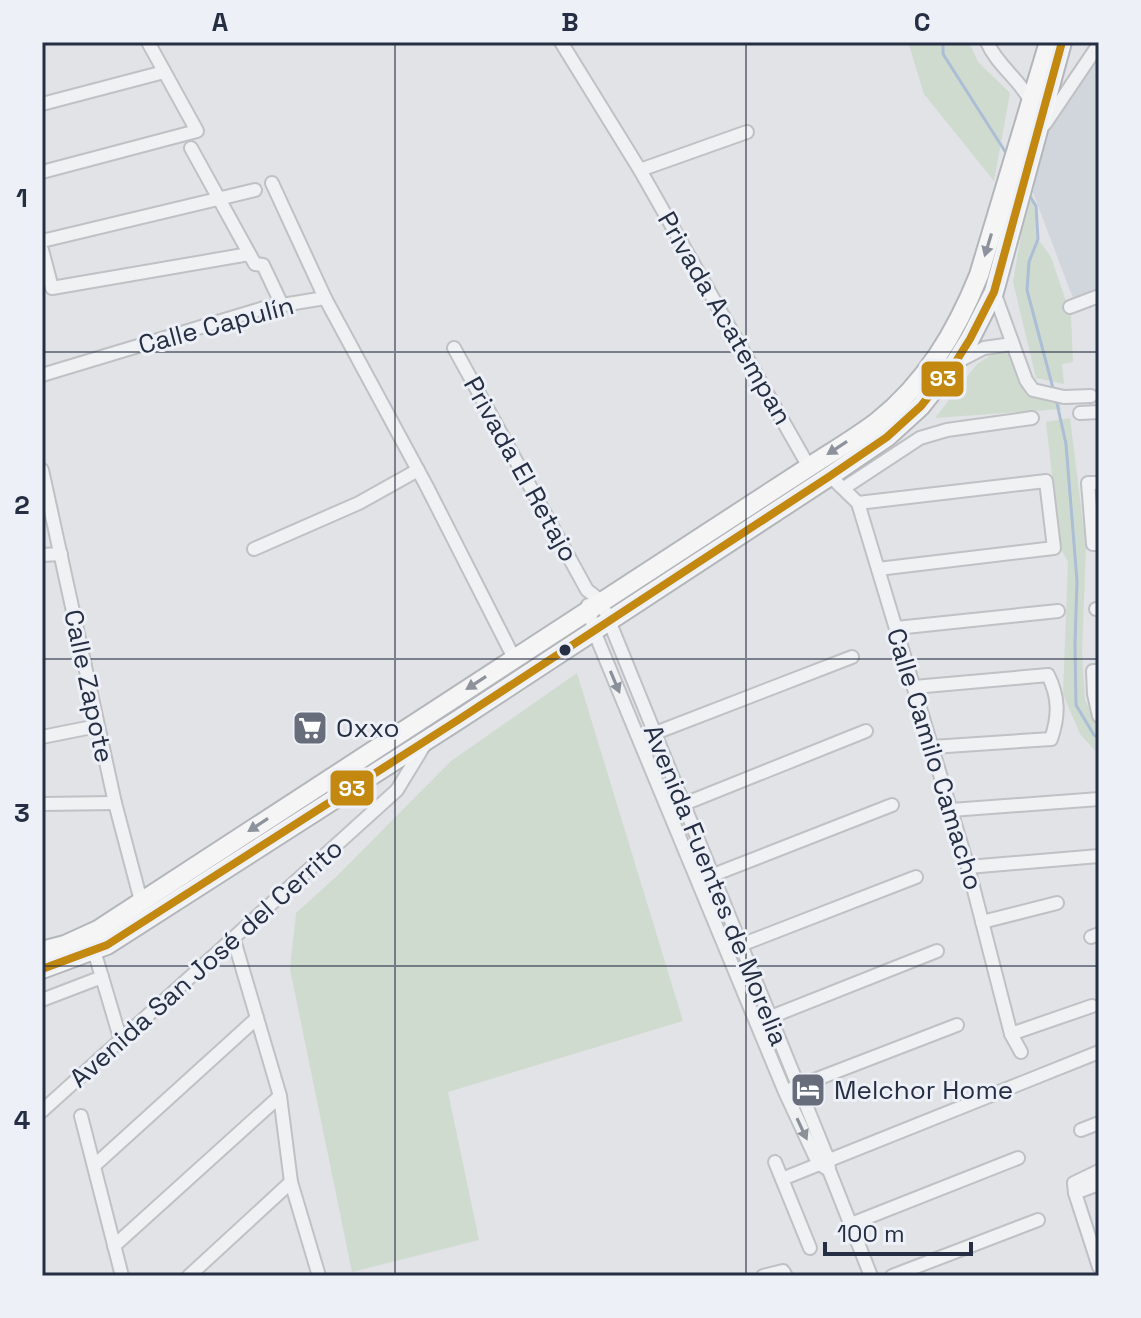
<svg xmlns="http://www.w3.org/2000/svg" width="1141" height="1318" viewBox="0 0 1141 1318" font-family="'Space Grotesk',sans-serif">
	<style>
		.built { fill: #d1d6dd }
		.green { fill: #d0dbd0 }
		.lines { fill: none; stroke-linecap: round; stroke-linejoin: round }
		.stream { stroke: #abbed5; stroke-width: 3 }
		.minor-casing { stroke: #bfc1c4; stroke-width: 16 }
		.highway-casing { stroke: #b3b6bb; stroke-width: 22 }
		.minor { stroke: #f0f1f3; stroke-width: 12 }
		.highway { stroke: #f5f5f6; stroke-width: 18 }
		.bus-1-casing { stroke: #edf1f7; stroke-width: 14 }
		.bus-1 { stroke: #c28810; stroke-width: 8 }
		.oneway { fill: #8d929c }
		.oneway2 { fill: #8a909a }
		.grid { fill: none; stroke: #252e42; stroke-width: 2; stroke-opacity: 0.55 }
		.bus-dot { fill: #252e42; stroke: #edf1f7; stroke-width: 3 }
		.labels { text-anchor: middle; dominant-baseline: central; stroke-width: 6; stroke-linejoin: round; paint-order: stroke }
		.street-label { font-size: 26px; fill: #252e42; stroke: #edf1f7 }
		.poi-label { font-size: 26px; fill: #252e42; stroke: #edf1f7; text-anchor: start }
		.line-badge { stroke: #edf1f7; stroke-width: 3 }
		.badge-label { font-size: 22px; text-anchor: middle; font-weight: bold; fill: #fff }
		.neatline { fill: none; stroke: #252e42; stroke-width: 3 }
		.grid-label { font-size: 26px; text-anchor: middle; font-weight: bold; fill: #252e42 }
	</style>
	<rect width="100%" height="100%" fill="#e1e3e6"/>
	<path class="built" d="M1099 52V291L1074 301 1032 190 1040 137Z"/>
	<g class="green">
		<path d="M908 42H969L978 62 1010 93 994 181 924 94Z"/>
		<path d="M1032 190 1038 239 1051 257 1071 316 1073 362 1062 364 1064 384 1036 378 1013 282 1023 223Z"/>
		<path d="M999 350 1012 355 1029 395 1060 400 1061 409 935 418 977 364Z"/>
		<path d="M1070 418 1086 547 1082 652 1085 700 1099 727V755L1080 734 1063 694 1068 562 1060 547 1046 422Z"/>
		<path d="M577 673 683 1021 448 1092 479 1240 352 1272 290 969 296 913 337 876 451 761Z"/>
	</g>
	<g class="lines">
		<g class="stream">
			<path d="M943 42V54L1008 156"/>
			<path d="M1029 195 1036 206 1038 239 1029 262 1027 290 1054 392"/>
			<path d="M1056 399 1066 444 1077 581 1075 644 1076 705 1094 735 1099 738"/>
		</g>
		<defs>
			<g id="minor">
				<path d="M561 42 640 170 809 467"/>
				<path d="M987 42C997 65 1018 78 1030 100"/>
				<path d="M42 104 164 72"/>
				<path d="M1045 124 1099 44"/>
				<path d="M191 148 255 264 263 265 282 305"/>
				<path d="M640 170 747 132"/>
				<path d="M42 172 197 131 148 42"/>
				<path d="M272 183 325 298"/>
				<path d="M42 241 255 190"/>
				<path d="M42 250 52 288 249 254"/>
				<path d="M994 292 1026 380 1033 390 1064 397 1091 396"/>
				<path d="M1070 307 1099 296"/>
				<path d="M454 348 587 590 601 601 828 1159 829 1170 871 1276"/>
				<path d="M959 361 984 348 1012 344"/>
				<path d="M42 375 264 308 325 298 426 485 514 658"/>
				<path d="M1080 413 1099 412"/>
				<path d="M42 470 115 803 141 901"/>
				<path d="M830 476 858 503 968 867 1011 1034 1021 1052"/>
				<path d="M1099 483H1088L1093 544H1099"/>
				<path d="M844 488 920 438 947 430 1032 418"/>
				<path d="M858 503 1046 481 1054 548 878 569"/>
				<path d="M254 549 359 503 418 470"/>
				<path d="M42 555 61 554"/>
				<path d="M588 605 594 631 785 1092 818 1163 829 1170"/>
				<path d="M1096 609H1099"/>
				<path d="M896 628 1058 611"/>
				<path d="M1099 671H1093L1094 694 1099 716"/>
				<path d="M914 687 1048 675C1059 697 1059 716 1051 739L932 747"/>
				<path d="M650 735 852 657"/>
				<path d="M42 737 97 726"/>
				<path d="M42 804 115 803"/>
				<path d="M679 806 866 731"/>
				<path d="M951 810 1099 799"/>
				<path d="M968 867 1099 856"/>
				<path d="M708 877 892 805"/>
				<path d="M982 922 1057 903"/>
				<path d="M1091 937 1099 934"/>
				<path d="M234 940 280 1096 291 1182 319 1276"/>
				<path d="M733 948 916 877"/>
				<path d="M102 977 121 1041"/>
				<path d="M42 1000 102 977 94 951"/>
				<path d="M763 1020 937 951"/>
				<path d="M1011 1034 1092 1006"/>
				<path d="M791 1089 957 1025"/>
				<path d="M42 1111 397 790 425 744"/>
				<path d="M81 1116 122 1276"/>
				<path d="M1081 1130 1099 1123"/>
				<path d="M775 1162 810 1248"/>
				<path d="M95 1165 257 1018"/>
				<path d="M1099 1171 1074 1183 1075 1193 1099 1267"/>
				<path d="M782 1179 1099 1052"/>
				<path d="M1075 1193 1099 1184"/>
				<path d="M851 1224 1018 1158"/>
				<path d="M114 1246 280 1096"/>
				<path d="M189 1276 291 1182"/>
				<path d="M763 1276 783 1271 786 1276"/>
				<path d="M892 1276 1038 1220"/>
			</g>
			<g id="highway">
				<path d="M42 951 65 945 98 930 809 467C832 452 856 438 877 422 926 383 956 332 979 275L1049 42"/>
				<path d="M42 969 107 945 458 720 830 476 887 437 921 406 955 363 970 339 994 292 1062 42"/>
			</g>
		</defs>
		<use href="#minor" class="minor-casing"/>
		<use href="#highway" class="highway-casing"/>
		<use href="#minor" class="minor"/>
		<use href="#highway" class="highway"/>
		<defs>
			<path id="bus-1" d="M42 969 107 945 458 720 830 476 887 437 921 406 955 363 970 339 994 292 1062 42"/>
		</defs>
		<use href="#bus-1" class="bus-1-casing"/>
		<use href="#bus-1" class="bus-1"/>
	</g>
	<defs><path id="oneway-solid" d="M-6-.8H1V-3.2L6.5 0L1 3.2V.8H-6Z" transform="scale(2)"/></defs>
	<g class="oneway">
		<use href="#oneway-solid" transform="translate(988 245) rotate(107)"/>
		<use href="#oneway-solid" transform="translate(837 448) rotate(147)"/>
		<use href="#oneway-solid" transform="translate(476 683) rotate(147)"/>
		<use href="#oneway-solid" transform="translate(258 825) rotate(147)"/>
	</g>
	<g class="oneway2">
		<use href="#oneway-solid" transform="translate(615 682) rotate(67)"/>
		<use href="#oneway-solid" transform="translate(802 1129) rotate(65)"/>
	</g>
	<path class="grid" d="M395 42V1276M746 42V1276M42 352H1099M42 659H1099M42 966H1099"/>
	<defs>
		<symbol id="supermarket-square" viewBox="-11 -11 22 22"><rect x="-9" y="-9" width="18" height="18" rx="4" fill="#676d7b" stroke="#edf1f7"/><path d="M-6-5.5h2.5l.6 2H6L4.5 2H-2.5L-4.4-4H-6ZM-1.5 3.2a1.3 1.3 0 1 0 .1 0ZM3 3.2a1.3 1.3 0 1 0 .1 0Z" fill="#fff"/></symbol>
		<symbol id="hotel-square" viewBox="-11 -11 22 22"><rect x="-9" y="-9" width="18" height="18" rx="4" fill="#676d7b" stroke="#edf1f7"/><path d="M-6-4.5h1.5V1H6V5H4.5V3h-9V5H-6ZM-4 0a1.8 1.8 0 1 1 3.6 0ZM.5 0V-2.5h3Q6-2.5 6 0Z" fill="#fff"/></symbol>
	</defs>
	<g fill-rule="evenodd">
		<use href="#supermarket-square" x="290" y="708" width="40" height="40"/>
		<use href="#hotel-square" x="788" y="1070" width="40" height="40"/>
	</g>
	<circle class="bus-dot" cx="565" cy="650" r="7"/>
	<g class="labels">
		<g class="street-label">
			<text transform="translate(725 318) rotate(60)">Privada Acatempan</text>
			<text transform="translate(216 325) rotate(-15)">Calle Capulín</text>
			<text transform="translate(521 469) rotate(61)">Privada El Retajo</text>
			<text transform="translate(89 686) rotate(78)">Calle Zapote</text>
			<text transform="translate(935 759) rotate(73)">Calle Camilo Camacho</text>
			<text transform="translate(716 885) rotate(68)">Avenida Fuentes de Morelia</text>
			<text transform="translate(206 963) rotate(-42)">Avenida San José del Cerrito</text>
		</g>
		<g class="poi-label">
			<text x="336" y="728">Oxxo</text>
			<text x="834" y="1090">Melchor Home</text>
		</g>
	</g>
	<g class="line-badge">
		<rect x="920" y="360" width="45" height="38" rx="8" fill="#c28810"/>
		<rect x="329" y="769" width="46" height="38" rx="8" fill="#c28810"/>
	</g>
	<g class="badge-label">
		<text x="943" y="386">93</text>
		<text x="352" y="796">93</text>
	</g>
	<rect width="1141" height="1318" fill="none" stroke="#edf1f7" stroke-width="88"/>
	<path d="M825 1242v12h146v-12" fill="none" stroke="#252e42" stroke-width="4"/>
	<text x="837" y="1242" font-size="24" fill="#252e42" stroke="#edf1f7" stroke-width="6" paint-order="stroke">100 m</text>
	<rect x="44" y="44" width="1053" height="1230" class="neatline"/>
	<g class="grid-label">
		<text x="220" y="31">A</text>
		<text x="570" y="31">B</text>
		<text x="922" y="31">C</text>
		<text x="22" y="207">1</text>
		<text x="22" y="514">2</text>
		<text x="22" y="822">3</text>
		<text x="22" y="1129">4</text>
	</g>
</svg>
